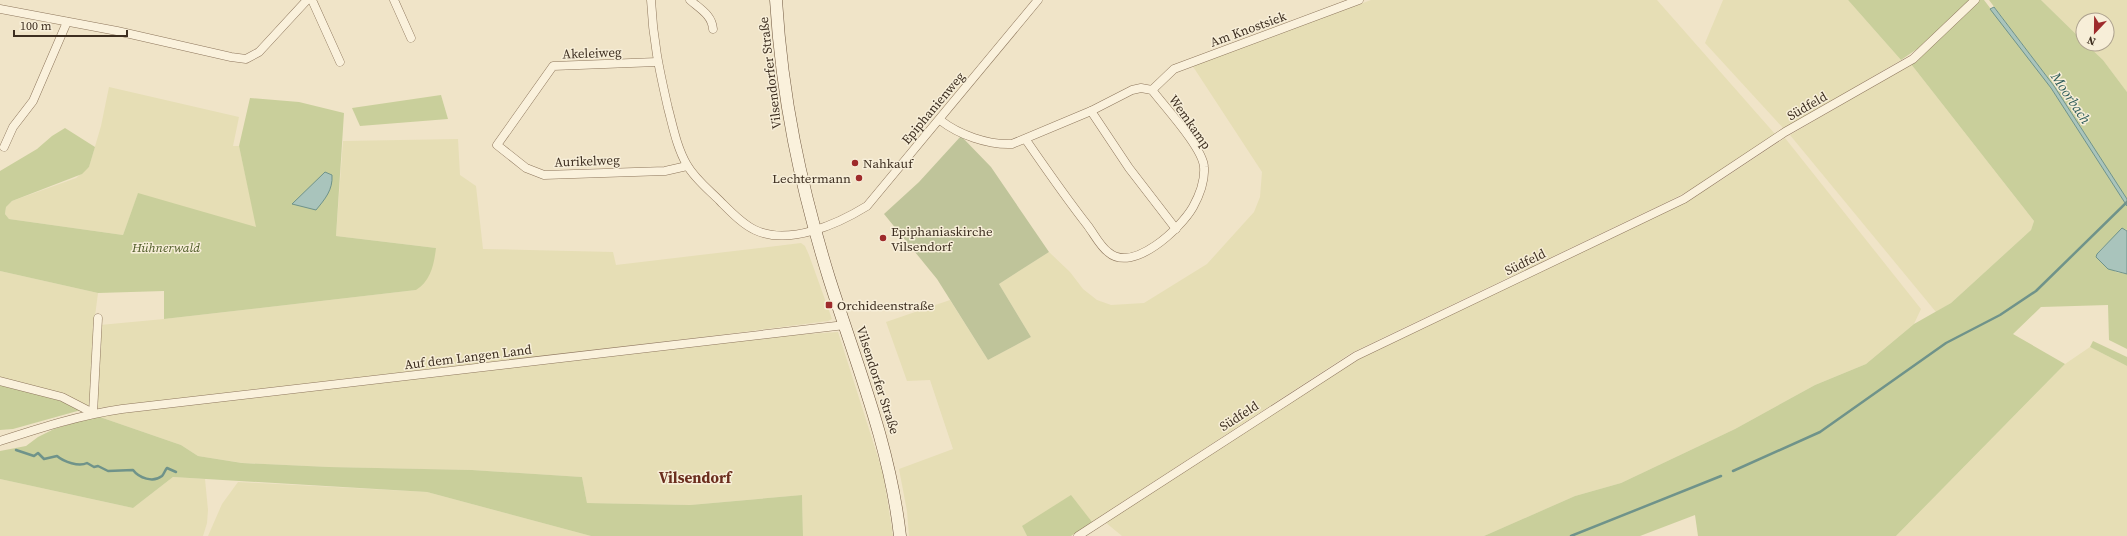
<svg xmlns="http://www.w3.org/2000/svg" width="2127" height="536" viewBox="0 0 2127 536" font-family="'Source Serif 4',serif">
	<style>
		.farmland { fill: #e6deb5 }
		.green { fill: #c9cf9b }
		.cemetery { fill: #bfc49a }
		.water { fill: #a9c4bc; stroke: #6f938a }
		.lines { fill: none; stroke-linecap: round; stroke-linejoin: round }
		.stream { stroke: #6f938a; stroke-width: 2.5 }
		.street-casing { stroke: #8d765c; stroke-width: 9 }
		.secondary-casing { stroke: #6f573f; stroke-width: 13 }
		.street { stroke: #faf1dc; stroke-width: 8 }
		.secondary { stroke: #faf1dc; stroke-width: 12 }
		.poi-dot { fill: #9e2a2b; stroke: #f7eed8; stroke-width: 1.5 }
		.labels { text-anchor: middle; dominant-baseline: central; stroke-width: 3; stroke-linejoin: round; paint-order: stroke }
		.street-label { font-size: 13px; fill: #3d2e20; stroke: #f7eed8 }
		.poi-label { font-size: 13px; fill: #3d2e20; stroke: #f7eed8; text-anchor: start }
		.park-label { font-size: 13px; font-style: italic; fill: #4d5a26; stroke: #f7eed8 }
		.water-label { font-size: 14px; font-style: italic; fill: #2f5d5a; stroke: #f7eed8 }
		.quarter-label { font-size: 15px; font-weight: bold; fill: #6b2e1e; stroke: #f7eed8 }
	</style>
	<rect width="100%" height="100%" fill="#f0e4c8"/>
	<g class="farmland">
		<path d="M1371 0H1657L1775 134 1692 189 1669 201 1351 353 1092 522 1022 526 1027 536H909L907 511 899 469 953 449 930 380 907 381 886 322 950 300 988 360 1031 337 999 284 1049 252 1070 272 1083 289 1097 300 1111 305 1144 303 1207 264 1254 212 1260 197 1262 172 1192 65Z"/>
		<path d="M1723 0H1848L1901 60 1784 129 1705 43Z"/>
		<path d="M2041 0H2127V92L2103 60 2086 44H2107V20H2083V41Z"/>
		<path d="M1911 64 2034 221 2031 230 1951 303 1936 312 1790 135Z"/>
		<path d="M109 87 239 117 233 146H239L257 228 138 194 123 235 9 219 5 214 6 207 12 201 76 178 89 167 101 126Z"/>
		<path d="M1785 138 1921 309 1914 324 1866 364 1815 385 1735 429 1621 483 1575 496 1484 536H1122L1105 522 1364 356 1673 208 1717 183Z"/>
		<path d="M458 139 460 175 476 186 483 249 613 252 616 265 801 243 805 246 809 255 832 319 828 321 720 335 89 409 0 380V271L98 293 94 324 100 325 164 319 416 290 436 248 336 236 343 141Z"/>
		<path d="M838 332 883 473 893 536H803L802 495 690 505 587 503 582 477 472 470 329 467 243 463 198 456 181 445 97 416 793 335Z"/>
		<path d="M2090 347 2127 366V536H1896L2065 364Z"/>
		<path d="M173 477 205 479 208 510 207 523 203 536H0V479L133 508Z"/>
		<path d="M238 482 427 492 591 536H208L222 504Z"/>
	</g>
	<g class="green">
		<path d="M1848 0H1984L2051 88 2127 206V231L2126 229C2118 235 2098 249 2096 257L2116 272 2127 274V349L2109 340 2108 305 2041 307 2013 334 2065 364 1896 536H1698L1695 515 1640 536H1484L1575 496 1621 483 1735 429 1815 385 1866 364 1914 324 1951 303 2031 230 2034 221 1911 64 1922 55 1917 49 1901 60Z"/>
		<path d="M1989 0H2041L2083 41V44H2086L2103 60 2127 92V199L2054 86Z"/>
		<path d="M441 95 448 119 360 126 352 108Z"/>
		<path d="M250 98 299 102 344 113 336 236 436 248C434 264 431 281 416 290L164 319V291L98 293 0 271V171L37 149 52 136 65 128 95 147 89 167 82 174 12 201 6 207 5 214 9 219 123 235 138 193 256 227 239 146Z"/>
		<path d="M2093 341 2127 357V366L2090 347Z"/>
		<path d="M0 384 61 401 81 410 13 429 0 430Z"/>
		<path d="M97 416 181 445 198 456 242 463 329 467 472 470 582 477 587 503 690 505 802 495 803 536H591L427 492 173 477 133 508 0 479V451L26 446 38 437 54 429Z"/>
		<path d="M1071 495 1092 522 1071 536H1027L1022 526Z"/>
	</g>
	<path class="cemetery" d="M961 136 991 167 1049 252 999 284 1031 337 988 360 937 279 884 214 919 182Z"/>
	<g class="water">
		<path d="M1994 7 2054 86 2127 199V206L2051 88 1990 9Z"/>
		<path d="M325 172 332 175C333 190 325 199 316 210L292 204Z"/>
		<path d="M2122 228 2127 231V274L2108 269 2096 257 2097 254Z"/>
	</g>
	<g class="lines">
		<g class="stream">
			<path d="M16 450 34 456 38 453 44 459 57 456C64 462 79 467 87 463L94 467 98 466 108 471 133 470C139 478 153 483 162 476 164 474 165 470 167 468L176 472"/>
			<path d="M1733 471 1820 432 1946 343 2000 315 2036 291 2127 202"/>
			<path d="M1571 536 1721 476"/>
		</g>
		<defs>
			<g id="street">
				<path d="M312 0 340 62"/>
				<path d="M394 0 411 38"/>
				<path d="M651 0C653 40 659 69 668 108 673 127 677 148 687 165 695 179 709 190 720 201 730 211 742 224 755 230 789 246 838 224 867 206L1038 0"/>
				<path d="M690 0C700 9 712 15 713 29"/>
				<path d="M0 9 117 31 231 57 246 59 259 52 307 0"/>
				<path d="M657 62 553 66 497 145 526 168 544 175 665 171 687 166"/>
				<path d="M1152 90 1174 69 1359 0"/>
				<path d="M1091 111 1129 168 1176 229"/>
				<path d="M940 120C959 135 988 145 1012 144L1091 111 1132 90 1141 88 1152 90C1164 106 1203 148 1204 167 1205 180 1199 196 1193 207 1181 228 1133 274 1108 252 1100 246 1094 234 1088 226 1066 198 1046 169 1026 140"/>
				<path d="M4 147 13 127 33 101 67 22"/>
				<path d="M0 381 62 397 93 413"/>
				<path d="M93 413 98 318"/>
				<path d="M0 441C40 428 80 415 122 409L845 325"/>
				<path d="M1078 536 1356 356 1684 199 1785 132 1913 59 1975 0"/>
			</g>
			<path id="secondary" d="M776 0C782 98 800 184 829 278 856 363 890 446 900 536"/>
		</defs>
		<use href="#street" class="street-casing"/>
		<use href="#secondary" class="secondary-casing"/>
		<use href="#street" class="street"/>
		<use href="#secondary" class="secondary"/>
	</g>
	<g class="poi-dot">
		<circle cx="855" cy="163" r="4"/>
		<circle cx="859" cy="178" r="4"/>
		<circle cx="883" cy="238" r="4"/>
		<rect x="825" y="301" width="8" height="8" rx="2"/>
	</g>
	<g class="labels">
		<g class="street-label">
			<text transform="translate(1248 29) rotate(-20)">Am Knostsiek</text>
			<text transform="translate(592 53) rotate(-2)">Akeleiweg</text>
			<text transform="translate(770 73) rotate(-97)">Vilsendorfer Straße</text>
			<text transform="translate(1807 106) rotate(-30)">Südfeld</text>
			<text transform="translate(933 108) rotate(-50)">Epiphanienweg</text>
			<text transform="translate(1190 122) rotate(55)">Wemkamp</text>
			<text transform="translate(587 161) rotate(-2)">Aurikelweg</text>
			<text transform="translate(1525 262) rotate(-26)">Südfeld</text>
			<text transform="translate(468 357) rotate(-7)">Auf dem Langen Land</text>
			<text transform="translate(878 380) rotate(72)">Vilsendorfer Straße</text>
			<text transform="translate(1239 416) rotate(-33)">Südfeld</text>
		</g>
		<g class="poi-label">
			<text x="863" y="163">Nahkauf</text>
			<text x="851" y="178" text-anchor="end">Lechtermann</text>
			<text x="891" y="231">Epiphaniaskirche<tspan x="891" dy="15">Vilsendorf</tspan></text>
			<text x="837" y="305">Orchideenstraße</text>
		</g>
		<g class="park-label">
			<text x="166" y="247">Hühnerwald</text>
		</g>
		<g class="water-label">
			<text transform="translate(2071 98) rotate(56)">Moorbach</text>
		</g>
		<g class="quarter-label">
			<text x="695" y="477">Vilsendorf</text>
		</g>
	</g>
	<g transform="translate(2095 32) rotate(202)"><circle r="19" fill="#f7eed8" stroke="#ada18e"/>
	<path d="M0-3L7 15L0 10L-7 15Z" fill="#9e2a2b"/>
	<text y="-6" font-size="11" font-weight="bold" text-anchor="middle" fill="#3d2e20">N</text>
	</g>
	<path d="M14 30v6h113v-6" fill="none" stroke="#3d2e20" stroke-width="2"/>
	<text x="20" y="30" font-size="12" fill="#3d2e20" stroke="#f7eed8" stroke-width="3" paint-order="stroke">100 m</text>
</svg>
